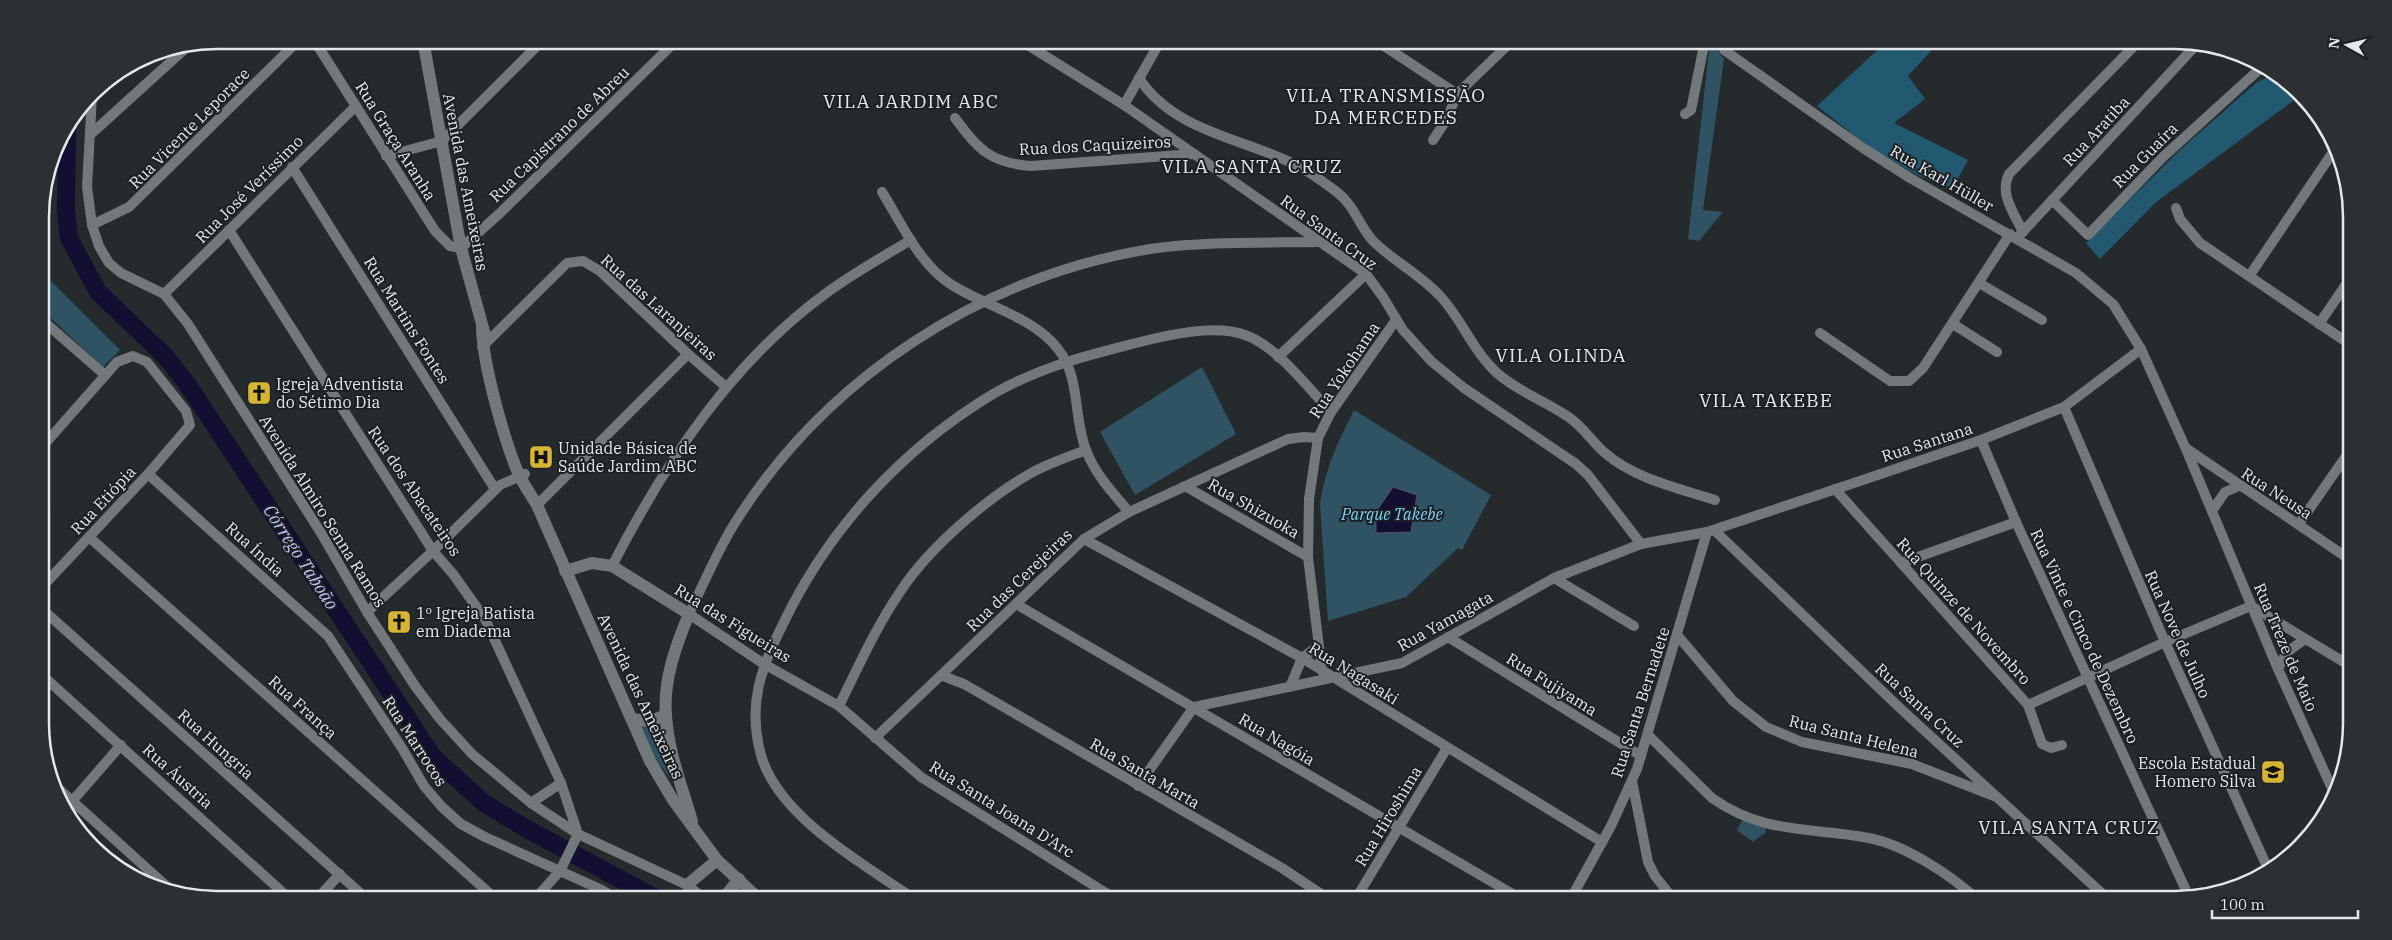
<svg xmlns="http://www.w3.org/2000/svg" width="2392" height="940" viewBox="0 0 2392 940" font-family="'IBM Plex Serif',serif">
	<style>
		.green { fill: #305364 }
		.forest { fill: #235970 }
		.water { fill: #130f33; stroke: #52506a }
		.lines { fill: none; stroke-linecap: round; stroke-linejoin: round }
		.river { stroke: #130f33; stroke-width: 18 }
		.minor { stroke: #73787b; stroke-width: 10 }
		.tertiary { stroke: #73787b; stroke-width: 12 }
		.labels { text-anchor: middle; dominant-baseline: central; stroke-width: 4; stroke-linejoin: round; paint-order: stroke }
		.street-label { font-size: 16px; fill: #e5e8ea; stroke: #1c2022 }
		.poi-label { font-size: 16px; fill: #e5e8ea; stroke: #1c2022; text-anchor: start }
		.park-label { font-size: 16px; font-style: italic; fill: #7ccff5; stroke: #1c2022 }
		.water-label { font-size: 18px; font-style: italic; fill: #c0c1f9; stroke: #1c2022 }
		.quarter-label { font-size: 19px; letter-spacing: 1px; fill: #e5e8ea; stroke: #1c2022 }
		.rim { fill: none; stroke: #e5e8ea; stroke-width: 2.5 }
	</style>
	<rect width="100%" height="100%" fill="#252a2c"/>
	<g class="green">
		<path d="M1710 41 1724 59 1703 210 1723 212 1699 241 1688 239Z"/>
		<path d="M41 271 120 350 103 367 41 309Z"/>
		<path d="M1202 367 1236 434 1135 495 1100 432Z"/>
		<path d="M1354 410 1491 495 1462 550 1458 548 1406 597 1328 621 1320 505C1325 468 1338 442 1354 410Z"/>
		<path d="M664 720 670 778 655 758 638 723 658 725Z"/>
		<path d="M1744 817 1764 824 1766 832 1753 842 1737 830Z"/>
	</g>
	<g class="forest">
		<path d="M1888 40H1941L1908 76 1925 99 1894 123 1968 160 1952 190 1915 174 1866 145 1817 106Z"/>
		<path d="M2270 70 2282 76 2301 95 2155 203 2100 259 2086 243 2182 148 2257 82 2266 78Z"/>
	</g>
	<path class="water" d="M1393 487 1417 495 1411 532 1376 533V512Z"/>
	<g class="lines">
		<path class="river" d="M67 128 66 210 69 238 98 292 165 356 188 385 433 757 484 803 527 829 659 900"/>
		<g class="minor">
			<path d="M314 40 435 231 450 246 461 248 499 214 677 40"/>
			<path d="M1375 40 1457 94"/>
			<path d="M1718 40 1724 50 1863 148 1910 178 2076 273 2113 304 2141 349 2186 449 2278 669 2335 795"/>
			<path d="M1026 44 1124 105 1366 274 1383 297 1403 330 1431 361 1464 388 1576 464 1588 475 1641 544"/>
			<path d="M1392 51 1400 40"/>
			<path d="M1139 78C1173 131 1242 138 1294 164 1309 171 1325 183 1338 193 1355 206 1360 228 1374 242 1395 262 1421 275 1441 297 1462 320 1473 351 1497 373 1517 391 1545 401 1567 416 1583 426 1591 441 1605 453 1635 479 1678 488 1715 500"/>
			<path d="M92 95 87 187 92 225 99 246 109 263 121 273 164 294 188 324 321 533 367 612 415 686 440 719 472 754 531 803 578 834 687 885 706 900"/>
			<path d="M1124 105 1161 40"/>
			<path d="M1685 114 1691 110 1705 40"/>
			<path d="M955 118C978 149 990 163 1031 166L1194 154"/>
			<path d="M91 134 188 46"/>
			<path d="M1433 140 1447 119 1457 94 1513 40"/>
			<path d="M386 156 442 141 543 40"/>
			<path d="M292 167 495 489"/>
			<path d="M882 192C901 222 918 262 949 283 981 305 1033 316 1058 349 1081 378 1073 417 1086 450 1095 474 1112 492 1129 512"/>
			<path d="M2052 200 2088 235 2163 157 2263 66"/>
			<path d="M2176 208 2180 219 2200 243 2351 345"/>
			<path d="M92 225 129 207 299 40"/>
			<path d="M229 230 433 551 453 574 485 619 561 783 578 834 560 871 534 900"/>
			<path d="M2023 232C2014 213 1999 194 2009 174L2140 40"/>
			<path d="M2017 238 2197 44"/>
			<path d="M2250 275 2333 152"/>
			<path d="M1979 283 2042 320"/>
			<path d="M164 294 356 106"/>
			<path d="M41 319 105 375"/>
			<path d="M1953 324 1997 352"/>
			<path d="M2319 324 2351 277"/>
			<path d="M1820 333 1890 381H1909L1923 368 2010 234"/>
			<path d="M482 347 567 263 583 261 600 271 688 354 726 387"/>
			<path d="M1278 357 1366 274"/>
			<path d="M2064 407 2165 642 2269 871"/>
			<path d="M1981 440 2016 522 2190 899"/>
			<path d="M42 447 117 362 133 356 147 362 186 411 190 425 148 474 42 587"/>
			<path d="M2187 449 2352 561"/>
			<path d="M148 474 328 636 402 748 424 786 442 807 461 824 485 837 602 890 617 900"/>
			<path d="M1185 486 1308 557"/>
			<path d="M1835 489 2028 705 2042 744 2051 748 2062 745"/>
			<path d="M537 505 688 354"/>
			<path d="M2212 511 2225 492 2239 486"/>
			<path d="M2299 524 2351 449"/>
			<path d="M1714 530 1901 709 2109 900"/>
			<path d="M89 537 497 900"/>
			<path d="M1084 539 1302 658 1602 842"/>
			<path d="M1901 563 2016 522"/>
			<path d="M612 566C665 463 730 364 825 294 852 274 882 257 911 240"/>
			<path d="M1554 578 1634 626"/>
			<path d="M1016 604 1523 900"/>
			<path d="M2251 606 2352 667"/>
			<path d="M43 610 368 900"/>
			<path d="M367 612 433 551 500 485 525 474"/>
			<path d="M1678 636 1733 701 1766 727 1802 742 1912 764 1994 796"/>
			<path d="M1448 637 1641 756"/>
			<path d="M2278 669 2286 653 2305 639"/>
			<path d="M1322 671 1308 557 1309 499 1318 438 1331 412 1396 320"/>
			<path d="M43 676 291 900"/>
			<path d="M943 676 964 684 1282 868 1330 900"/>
			<path d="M1290 687 1302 658 1318 646"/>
			<path d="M2028 705 2165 642 2251 606"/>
			<path d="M839 706C858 667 877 625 902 589 931 546 988 497 1033 472 1050 463 1068 457 1086 450"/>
			<path d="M1648 735 1712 798C1764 835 1812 827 1869 838 1905 845 1951 875 1978 900"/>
			<path d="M875 738 1084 539 1129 512 1288 439 1304 437 1318 438"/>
			<path d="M1632 781 1648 862 1655 876 1674 900"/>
			<path d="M1138 786 1194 707 1402 663 1554 578 1641 544 1707 532 1848 485 1981 440 2064 407 2141 349"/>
			<path d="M60 790 174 893"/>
			<path d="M531 803 561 783"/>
			<path d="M68 806 121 745"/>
			<path d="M316 900 340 874"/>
			<path d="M916 900C865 865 778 817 761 755 747 705 761 668 783 624 829 528 902 449 993 394 1040 367 1085 356 1136 343 1167 335 1214 324 1245 335 1277 346 1308 388 1331 412"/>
			<path d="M1117 900 921 777 839 706 764 664 689 614C703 585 716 554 733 526 824 379 980 277 1150 249 1205 241 1263 243 1319 242"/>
			<path d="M1355 900 1447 748"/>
			<path d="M1570 900 1611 826 1637 769 1707 532"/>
		</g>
		<g class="tertiary">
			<path d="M423 40 461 248 485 335"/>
			<path d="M482 328C483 365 504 440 519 475 524 485 531 495 537 505L650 761 673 800 717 860 760 900"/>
			<path d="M565 571 592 563 612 566 689 614C676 645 663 681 666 715 668 751 682 787 692 821"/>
			<path d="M632 719 650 721 666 715"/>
			<path d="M687 885 717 860"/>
			<path d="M722 900 739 879"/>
		</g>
	</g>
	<defs>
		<symbol id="church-square" viewBox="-11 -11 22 22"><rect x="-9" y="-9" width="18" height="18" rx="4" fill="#d6b534" stroke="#1c2022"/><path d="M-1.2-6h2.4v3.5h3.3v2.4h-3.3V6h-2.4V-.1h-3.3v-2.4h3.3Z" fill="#111"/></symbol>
		<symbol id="hospital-square" viewBox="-11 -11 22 22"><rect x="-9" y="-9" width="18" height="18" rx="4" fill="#d6b534" stroke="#1c2022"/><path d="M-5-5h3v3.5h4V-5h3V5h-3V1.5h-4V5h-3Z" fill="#111"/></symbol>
		<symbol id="school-square" viewBox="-11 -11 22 22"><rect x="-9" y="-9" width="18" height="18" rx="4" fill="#d6b534" stroke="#1c2022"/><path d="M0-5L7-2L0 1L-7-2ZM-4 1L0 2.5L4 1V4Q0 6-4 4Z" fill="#111"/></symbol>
	</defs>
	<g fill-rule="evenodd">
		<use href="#church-square" x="245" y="379" width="28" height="28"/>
		<use href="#hospital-square" x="527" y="443" width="28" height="28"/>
		<use href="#church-square" x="385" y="608" width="28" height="28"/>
		<use href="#school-square" x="2259" y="758" width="28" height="28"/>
	</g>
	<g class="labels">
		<g class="street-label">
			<text transform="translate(189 128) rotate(-45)">Rua Vicente Leporace</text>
			<text transform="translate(2096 131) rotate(-47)">Rua Aratiba</text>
			<text transform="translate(559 134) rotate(-44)">Rua Capistrano de Abreu</text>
			<text transform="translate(396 141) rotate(58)">Rua Graça Aranha</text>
			<text transform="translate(1095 145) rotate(-3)">Rua dos Caquizeiros</text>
			<text transform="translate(2145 155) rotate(-45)">Rua Guaíra</text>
			<text transform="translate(1942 178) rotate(30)">Rua Karl Hüller</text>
			<text transform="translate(466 182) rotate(79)">Avenida das Ameixeiras</text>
			<text transform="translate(249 189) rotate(-45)">Rua José Veríssimo</text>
			<text transform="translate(1329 232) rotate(36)">Rua Santa Cruz</text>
			<text transform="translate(659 307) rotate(42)">Rua das Laranjeiras</text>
			<text transform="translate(407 320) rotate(58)">Rua Martins Fontes</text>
			<text transform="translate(1344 370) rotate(-56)">Rua Yokohama</text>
			<text transform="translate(1927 442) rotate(-18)">Rua Santana</text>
			<text transform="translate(415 491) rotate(56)">Rua dos Abacateiros</text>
			<text transform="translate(2277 493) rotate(33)">Rua Neusa</text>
			<text transform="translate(103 500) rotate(-47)">Rua Etiópia</text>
			<text transform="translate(1254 508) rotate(30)">Rua Shizuoka</text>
			<text transform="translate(323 511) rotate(58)">Avenida Almiro Senna Ramos</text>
			<text transform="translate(255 549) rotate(42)">Rua Índia</text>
			<text transform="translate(1019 580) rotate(-44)">Rua das Cerejeiras</text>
			<text transform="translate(1964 611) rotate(48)">Rua Quinze de Novembro</text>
			<text transform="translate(1445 621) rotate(-29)">Rua Yamagata</text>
			<text transform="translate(733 623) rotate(32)">Rua das Figueiras</text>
			<text transform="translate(2178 634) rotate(66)">Rua Nove de Julho</text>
			<text transform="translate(2085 636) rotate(65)">Rua Vinte e Cinco de Dezembro</text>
			<text transform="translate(2286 647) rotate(67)">Rua Treze de Maio</text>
			<text transform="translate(1354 673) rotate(32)">Rua Nagasaki</text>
			<text transform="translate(1552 684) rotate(32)">Rua Fujiyama</text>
			<text transform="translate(641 696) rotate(65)">Avenida das Ameixeiras</text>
			<text transform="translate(1640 702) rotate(-72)">Rua Santa Bernadete</text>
			<text transform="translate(1920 705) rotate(43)">Rua Santa Cruz</text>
			<text transform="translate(303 707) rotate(42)">Rua França</text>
			<text transform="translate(1854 736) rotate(14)">Rua Santa Helena</text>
			<text transform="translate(1277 739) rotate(31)">Rua Nagóia</text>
			<text transform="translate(415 741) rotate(57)">Rua Marrocos</text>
			<text transform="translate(216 744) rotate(42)">Rua Hungria</text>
			<text transform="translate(1145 773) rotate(30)">Rua Santa Marta</text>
			<text transform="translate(178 776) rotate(42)">Rua Áustria</text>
			<text transform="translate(1002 809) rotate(32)">Rua Santa Joana D'Arc</text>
			<text transform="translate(1388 816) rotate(-59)">Rua Hiroshima</text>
		</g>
		<g class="poi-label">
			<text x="276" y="384">Igreja Adventista<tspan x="276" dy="18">do Sétimo Dia</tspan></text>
			<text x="558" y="448">Unidade Básica de<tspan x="558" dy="18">Saúde Jardim ABC</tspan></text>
			<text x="416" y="613">1º Igreja Batista<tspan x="416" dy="18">em Diadema</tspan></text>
			<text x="2256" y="763" text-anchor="end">Escola Estadual<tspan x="2256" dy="18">Homero Silva</tspan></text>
		</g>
		<g class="park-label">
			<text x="1392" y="514">Parque Takebe</text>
		</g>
		<g class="water-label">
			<text transform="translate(301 557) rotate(57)">Córrego Taboão</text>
		</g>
		<g class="quarter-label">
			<text x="1386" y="95">VILA TRANSMISSÃO<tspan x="1386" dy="22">DA MERCEDES</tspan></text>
			<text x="911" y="101">VILA JARDIM ABC</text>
			<text x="1252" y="166">VILA SANTA CRUZ</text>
			<text x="1561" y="355">VILA OLINDA</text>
			<text x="1766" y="400">VILA TAKEBE</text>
			<text x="2069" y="827">VILA SANTA CRUZ</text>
		</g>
	</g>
	<path d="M0 0H2392V940H0ZM217 49H2175A168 168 0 0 1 2343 217V723A168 168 0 0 1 2175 891H217A168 168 0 0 1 49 723V217A168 168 0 0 1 217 49Z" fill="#2c3032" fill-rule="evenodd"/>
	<path class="rim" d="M217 49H2175A168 168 0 0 1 2343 217V723A168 168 0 0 1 2175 891H217A168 168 0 0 1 49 723V217A168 168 0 0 1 217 49Z"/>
	<g transform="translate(2347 45) rotate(278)" stroke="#1c2022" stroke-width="4" paint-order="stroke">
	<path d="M0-4L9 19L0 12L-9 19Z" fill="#e5e8ea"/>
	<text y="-8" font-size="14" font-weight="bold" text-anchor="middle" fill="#e5e8ea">N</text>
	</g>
	<path d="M2212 910v8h146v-8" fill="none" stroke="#e5e8ea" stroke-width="2.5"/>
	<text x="2220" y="910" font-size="15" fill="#e5e8ea" stroke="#1c2022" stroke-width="4" paint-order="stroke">100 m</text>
</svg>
